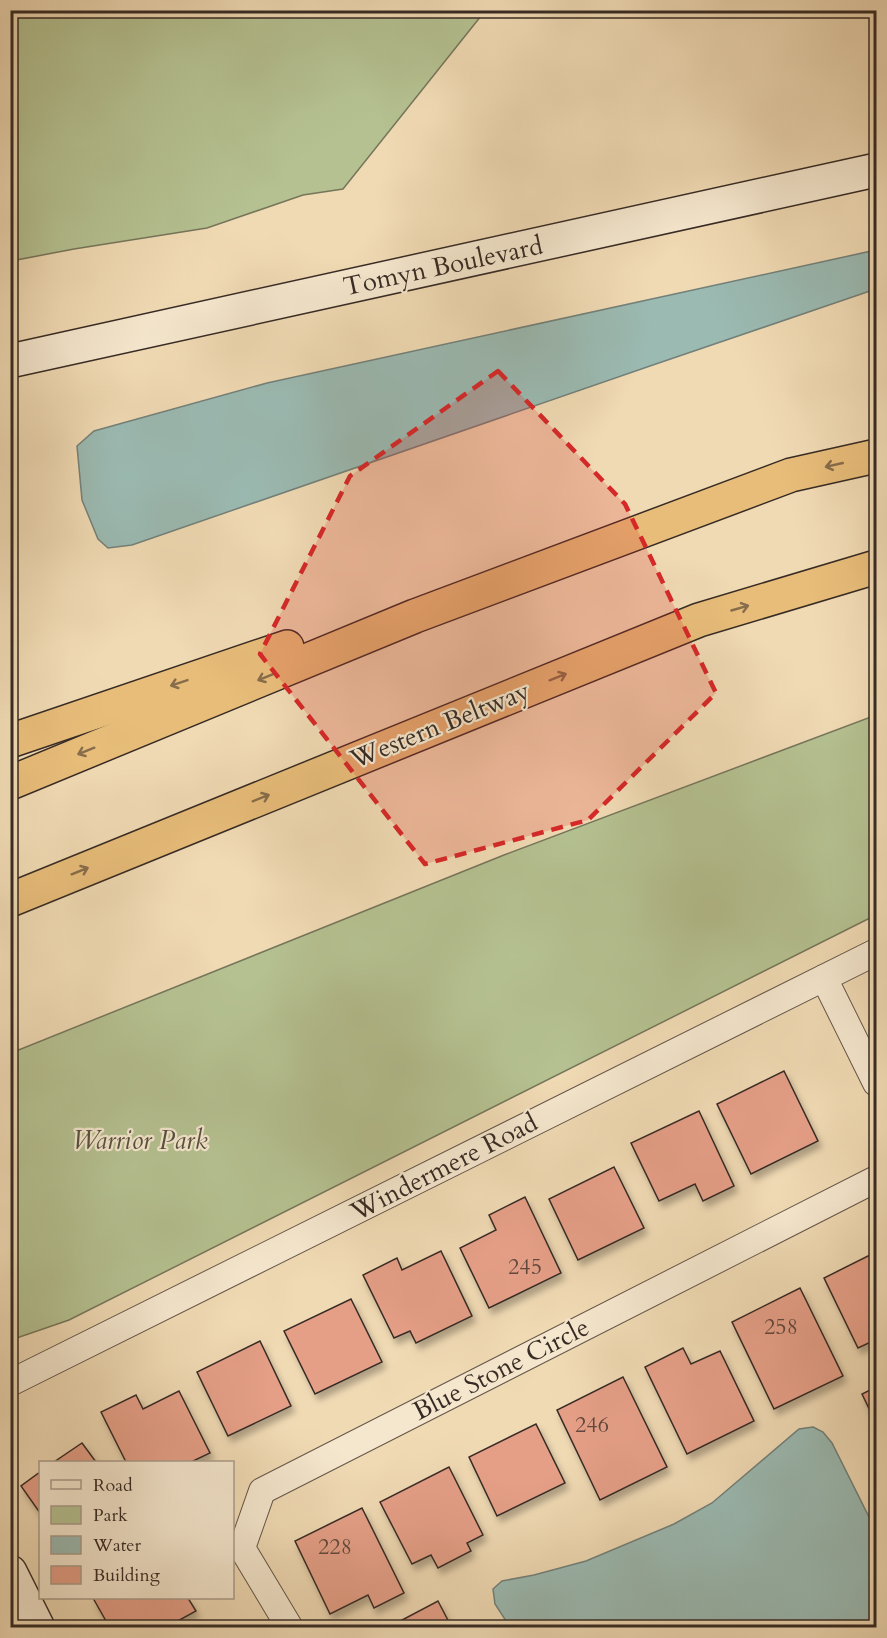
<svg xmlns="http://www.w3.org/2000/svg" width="887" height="1638" viewBox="0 0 887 1638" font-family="Cardo,serif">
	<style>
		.green { fill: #b5c191; stroke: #76765b; stroke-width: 1.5 }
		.water { fill: #9bbab2; stroke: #73817a; stroke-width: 1.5 }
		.building { fill: #e59f87; stroke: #372b25; stroke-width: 1.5; filter: url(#shadow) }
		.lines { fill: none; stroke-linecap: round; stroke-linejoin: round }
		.street-casing { stroke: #655749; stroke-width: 28 }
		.secondary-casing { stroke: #372b25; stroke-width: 36 }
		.highway-casing { stroke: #372b25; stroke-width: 36 }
		.street { stroke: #f5e7ce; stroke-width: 26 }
		.secondary { stroke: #f5e7ce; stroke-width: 33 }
		.highway { stroke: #e8bd7a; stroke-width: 33 }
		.oneway { stroke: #876d4b }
		.marked { fill: #d62828; fill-opacity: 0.2; stroke: #d62828; stroke-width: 4.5; stroke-dasharray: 12 8; stroke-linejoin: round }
		.labels { text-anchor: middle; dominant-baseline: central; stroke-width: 4.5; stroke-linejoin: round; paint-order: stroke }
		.number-label { font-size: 22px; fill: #62483e }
		.street-label { font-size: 26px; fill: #372b25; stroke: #f5e7ce }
		.park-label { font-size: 26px; font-style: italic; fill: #565040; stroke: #f5e7ce }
	</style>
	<defs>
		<filter id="shadow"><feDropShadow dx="3.5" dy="6" stdDeviation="3" flood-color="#0004"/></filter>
	</defs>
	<rect width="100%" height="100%" fill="#f0dab4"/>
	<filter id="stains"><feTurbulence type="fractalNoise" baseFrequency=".00333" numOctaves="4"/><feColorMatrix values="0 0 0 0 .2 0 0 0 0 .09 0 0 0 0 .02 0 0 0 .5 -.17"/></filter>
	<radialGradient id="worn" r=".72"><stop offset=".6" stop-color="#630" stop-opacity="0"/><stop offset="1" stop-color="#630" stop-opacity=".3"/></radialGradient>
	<g class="green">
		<path d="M11 10H485V11L343 189 303 195 207 228 74 249 11 261Z"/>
		<path d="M876 715V915L69 1320 11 1340V1053L504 855Z"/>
	</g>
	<g class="water">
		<path d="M876 250V289L650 366 132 545 108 548 98 539 82 500 77 446 94 431 267 383Z"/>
		<path d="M813 1427 823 1432 832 1443 876 1531V1627H510L495 1604 493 1589 502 1581 534 1575 586 1561 674 1524 712 1503 799 1429Z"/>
	</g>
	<g class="building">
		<path d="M784 1071 818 1141 751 1174 717 1104Z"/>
		<path d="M699 1111 734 1186 703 1201 695 1184 659 1201 631 1143Z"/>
		<path d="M614 1167 644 1228 578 1260 549 1199Z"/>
		<path d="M525 1197 561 1273 489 1308 460 1248 496 1230 489 1215Z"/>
		<path d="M441 1251 472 1316 416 1343 410 1331 394 1338 363 1275 397 1258 402 1270Z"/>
		<path d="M876 1252V1343L875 1340 858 1348 824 1278Z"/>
		<path d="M800 1288 843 1376 774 1409 732 1322Z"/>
		<path d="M351 1299 382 1362 315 1394 284 1331Z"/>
		<path d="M260 1341 291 1406 228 1436 197 1372Z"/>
		<path d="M683 1348 691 1364 720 1351 754 1421 687 1454 645 1367Z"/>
		<path d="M623 1377 667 1467 600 1500 557 1410Z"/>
		<path d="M876 1387V1423L862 1394Z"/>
		<path d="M179 1391 210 1453 191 1462H126L101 1412 136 1395 143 1409Z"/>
		<path d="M536 1424 565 1483 497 1516 469 1457Z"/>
		<path d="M82 1443 96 1462H54Z"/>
		<path d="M449 1467 483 1535 467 1543 471 1551 438 1568 431 1555 412 1564 380 1502Z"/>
		<path d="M40 1472V1513L21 1486Z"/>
		<path d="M362 1508 404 1593 374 1608 368 1595 330 1614 295 1541Z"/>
		<path d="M93 1598H188L196 1611 165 1628H110Z"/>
		<path d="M438 1601 452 1628H387Z"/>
	</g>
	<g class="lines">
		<defs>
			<g id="street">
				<path d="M824 978 876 1083"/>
				<path d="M10 1383 876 952"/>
				<path d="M290 1628 242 1548 262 1491 876 1179"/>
			</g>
			<g id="secondary">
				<path d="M10 361 876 170"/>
				<path d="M10 1572 38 1628"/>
			</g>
			<g id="highway">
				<path d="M10 741 287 647"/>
				<path d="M10 783 415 616 791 475 876 456"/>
				<path d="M10 900 699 620 876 567"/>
			</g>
		</defs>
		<use href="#street" class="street-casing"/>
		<use href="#secondary" class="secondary-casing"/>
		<use href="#highway" class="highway-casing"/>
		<use href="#street" class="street"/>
		<use href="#secondary" class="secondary"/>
		<use href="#highway" class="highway"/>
	</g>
	<defs><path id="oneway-shaft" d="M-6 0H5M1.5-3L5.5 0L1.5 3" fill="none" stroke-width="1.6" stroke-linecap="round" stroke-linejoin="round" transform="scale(1.5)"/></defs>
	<g class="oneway">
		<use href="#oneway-shaft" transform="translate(834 465) rotate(167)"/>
		<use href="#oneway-shaft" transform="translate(740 608) rotate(-16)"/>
		<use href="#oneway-shaft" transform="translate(266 677) rotate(158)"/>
		<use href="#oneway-shaft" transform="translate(558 677) rotate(-22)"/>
		<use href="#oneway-shaft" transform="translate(179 683) rotate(161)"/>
		<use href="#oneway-shaft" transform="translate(86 751) rotate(158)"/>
		<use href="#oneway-shaft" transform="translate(261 798) rotate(-22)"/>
		<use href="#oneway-shaft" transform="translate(80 871) rotate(-22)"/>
	</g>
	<path class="marked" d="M498 371 625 504 716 693 588 820 425 864 260 654 350 476Z"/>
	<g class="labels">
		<g class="number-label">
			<text x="525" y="1267">245</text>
			<text x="781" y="1327">258</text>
			<text x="592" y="1425">246</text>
			<text x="335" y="1547">228</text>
		</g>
		<g class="street-label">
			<text transform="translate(443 266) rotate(-12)">Tomyn Boulevard</text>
			<text transform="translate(440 725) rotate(-22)">Western Beltway</text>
			<text transform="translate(444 1167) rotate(-27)">Windermere Road</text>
			<text transform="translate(501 1369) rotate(-27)">Blue Stone Circle</text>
		</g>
		<g class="park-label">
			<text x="140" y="1140">Warrior Park</text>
		</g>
	</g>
	<rect width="887" height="1638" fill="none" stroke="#f0dab4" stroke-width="36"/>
	<rect x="12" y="12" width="863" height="1614" fill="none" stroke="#372b25" stroke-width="3"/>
	<rect x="18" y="18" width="851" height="1602" fill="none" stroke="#372b25" stroke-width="1.5"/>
	<rect x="39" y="1461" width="195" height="138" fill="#f5e7ce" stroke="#a99c8a" stroke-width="1.5"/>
	<rect x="51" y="1480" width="30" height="9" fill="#f5e7ce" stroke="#a99c8a" stroke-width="1.5"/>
	<text x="93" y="1491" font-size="18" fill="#372b25">Road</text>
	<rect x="51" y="1506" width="30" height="18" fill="#b5c191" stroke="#a99c8a" stroke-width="1.5"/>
	<text x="93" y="1521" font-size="18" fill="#372b25">Park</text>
	<rect x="51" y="1536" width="30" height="18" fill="#9bbab2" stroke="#a99c8a" stroke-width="1.5"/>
	<text x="93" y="1551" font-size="18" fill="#372b25">Water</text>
	<rect x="51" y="1566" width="30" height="18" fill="#e59f87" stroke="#a99c8a" stroke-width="1.5"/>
	<text x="93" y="1581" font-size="18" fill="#372b25">Building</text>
	<rect width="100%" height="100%" filter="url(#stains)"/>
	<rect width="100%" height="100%" fill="url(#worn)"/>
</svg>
